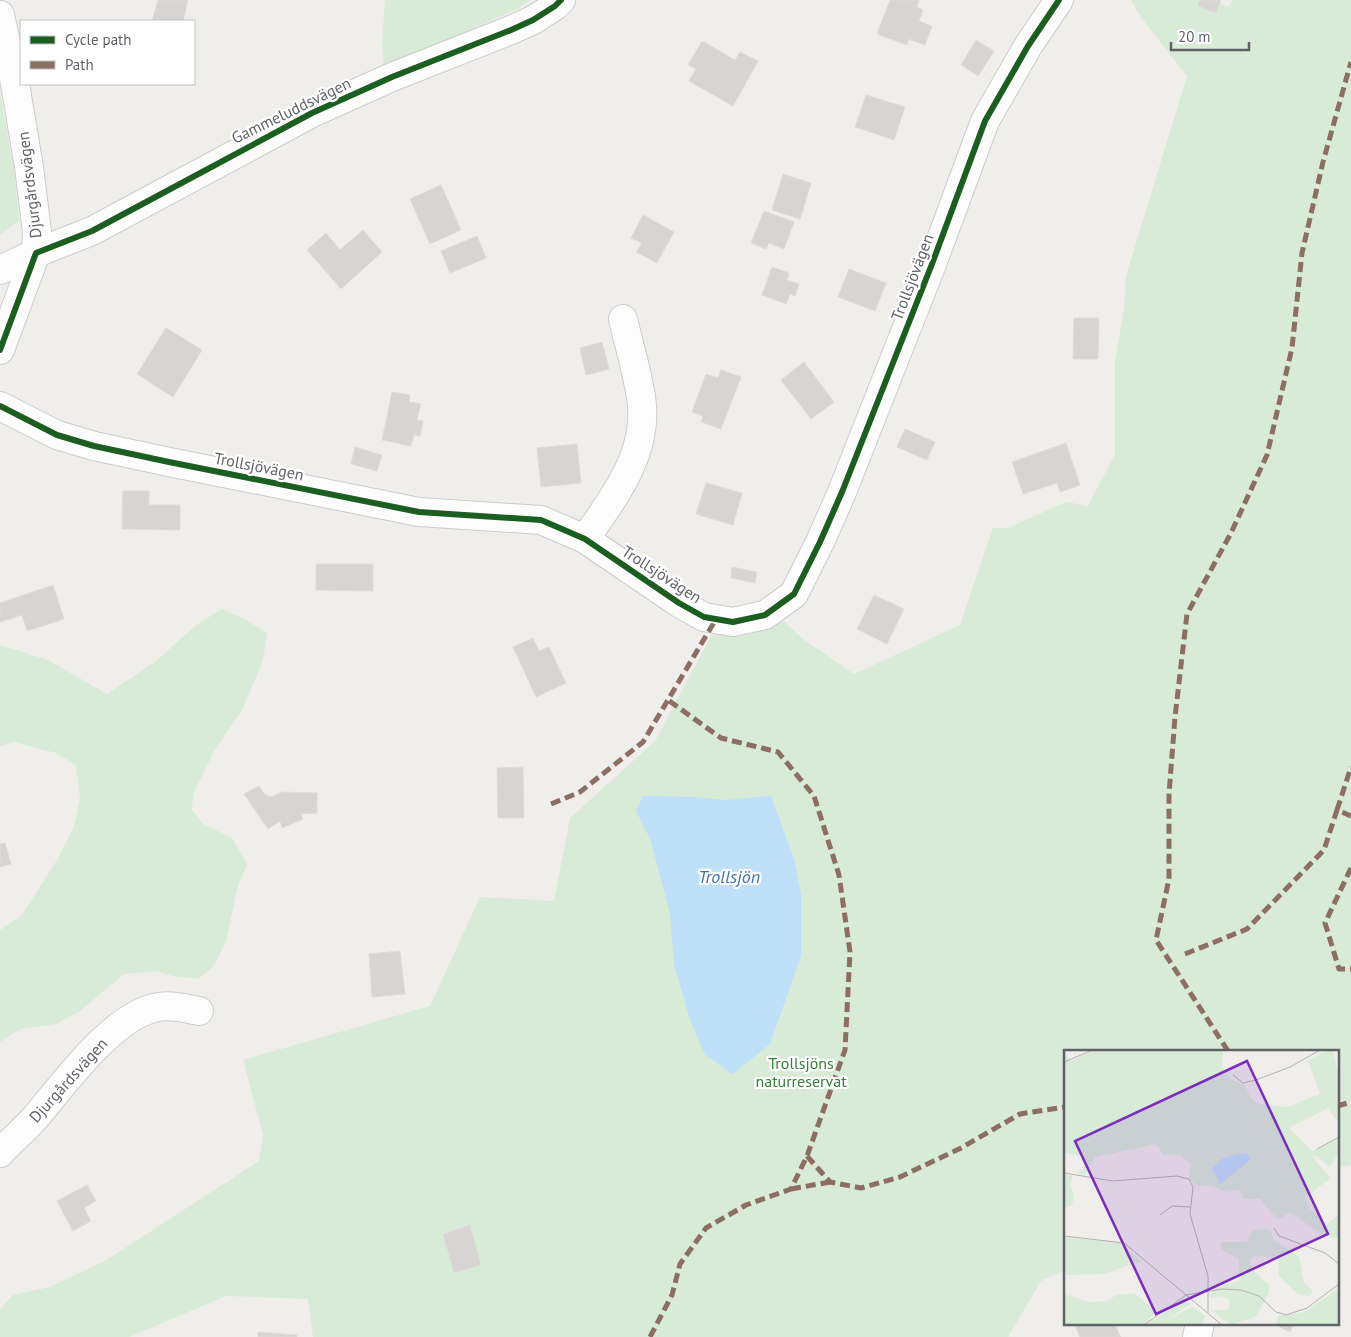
<svg xmlns="http://www.w3.org/2000/svg" width="1351" height="1337" viewBox="0 0 1351 1337" font-family="'PT Sans',sans-serif">
	<style>
		.green { fill: #d8ebd6 }
		.water { fill: #bfe0f9 }
		.building { fill: #d6d5d3; stroke: #deddd9 }
		.lines { fill: none; stroke-linecap: round; stroke-linejoin: round }
		.minor-casing { stroke: #cbcccc; stroke-width: 30 }
		.minor { stroke: #fdfcfc; stroke-width: 28 }
		.quiet { stroke: #8d6e63; stroke-width: 5; stroke-dasharray: 10 5; stroke-linecap: butt }
		.cycleway-casing { stroke: #fff; stroke-width: 9 }
		.cycleway { stroke: #1b5e20; stroke-width: 6 }
		.labels { text-anchor: middle; dominant-baseline: central; stroke-width: 4.5; stroke-linejoin: round; paint-order: stroke }
		.street-label { font-size: 16px; fill: #5f6368; stroke: #fff }
		.park-label { font-size: 16px; fill: #348238; stroke: #fff }
		.water-label { font-size: 18px; font-style: italic; fill: #4174aa; stroke: #fff }
		.inset-road { fill: none; stroke: #b1b2b2; stroke-width: 1 }
		.view { fill: #7b2cbf; fill-opacity: 0.15; stroke: #7b2cbf; stroke-width: 2.5 }
		.inset-edge { fill: none; stroke: #5f6368; stroke-width: 2.5 }
	</style>
	<rect width="100%" height="100%" fill="#efeeea"/>
	<g class="green">
		<path d="M385 0H530L517 9 384 68 382 43Z"/>
		<path d="M1131 0H1209L1229 7 1233 0H1351V1165L1337 1168V1051H1065V1270L1041 1281 1008 1337H313L308 1299 226 1296 129 1337H0V1309L13 1295 50 1287 105 1261 259 1161 263 1134 243 1060 430 1006 480 897 554 901 570 818 655 741 711 636 728 629 780 617 803 639 854 674 960 625 993 528H1008L1066 502 1088 506 1115 454V362L1124 308 1126 276 1187 76 1140 16Z"/>
		<path d="M0 94 14 169 19 221 0 235Z"/>
		<path d="M222 609 244 619 267 633 263 661 242 710 214 751 193 794 192 810 203 824 232 838 247 864 238 886 226 941 214 966 198 979 173 976 156 971 124 974 80 1011 56 1024 20 1029 0 1042V930L22 915 57 860 74 826 80 798 76 765 56 753 14 742 0 746V645L48 660 107 694 156 661 196 625Z"/>
	</g>
	<path class="water" d="M643 796 695 797 725 800 771 796 794 859 801 894V956L770 1044 733 1074 705 1055 690 1020 674 965 670 913 650 839 636 811Z"/>
	<g class="building">
		<path d="M158 0H188L183 21H152Z"/>
		<path d="M890 0H919L917 7 923 10 919 21 932 26 925 45 909 39 907 45 877 34Z"/>
		<path d="M1200 0H1221L1216 13 1198 6Z"/>
		<path d="M976 40 994 51 978 76 961 65Z"/>
		<path d="M702 41 735 60 740 52 758 61 733 106 689 81 696 69 688 65Z"/>
		<path d="M866 95 905 107 894 140 855 127Z"/>
		<path d="M783 174 811 183 800 219 772 210Z"/>
		<path d="M441 185 461 230 430 244 410 199Z"/>
		<path d="M764 211 794 222 784 249 769 243 766 249 751 243Z"/>
		<path d="M643 215 674 232 657 263 636 252 642 243 631 238Z"/>
		<path d="M363 230 382 252 341 289 307 250 326 233 340 250Z"/>
		<path d="M477 236 486 258 450 273 441 251Z"/>
		<path d="M772 267 789 273 787 280 799 284 795 296 790 294 786 304 762 295Z"/>
		<path d="M849 269 886 283 875 311 838 297Z"/>
		<path d="M1074 318H1099L1098 359H1073Z"/>
		<path d="M166 328 202 350 173 397 137 374Z"/>
		<path d="M602 342 609 369 586 375 580 348Z"/>
		<path d="M804 362 834 402 811 419 781 380Z"/>
		<path d="M721 370 741 377 721 429 701 422 703 416 692 412 706 374 718 378Z"/>
		<path d="M392 392 410 395 409 402 421 404 417 420 423 421 420 436 414 435 411 446 382 440Z"/>
		<path d="M905 429 935 442 927 460 897 447Z"/>
		<path d="M1066 443 1080 485 1060 492 1057 483 1023 494 1012 462Z"/>
		<path d="M577 444 581 483 541 487 537 448Z"/>
		<path d="M355 447 382 455 377 471 351 464Z"/>
		<path d="M706 483 742 493 733 525 696 514Z"/>
		<path d="M123 491H149V505H180V530L122 529Z"/>
		<path d="M316 564H373V591L316 590Z"/>
		<path d="M732 567 757 572 755 583 731 578Z"/>
		<path d="M53 585 64 619 27 631 22 615 0 622V603Z"/>
		<path d="M874 595 904 609 887 644 857 629Z"/>
		<path d="M533 638 539 651 549 647 566 683 536 697 513 647Z"/>
		<path d="M523 767 524 818H498L497 768Z"/>
		<path d="M259 786 265 795 271 797 282 792 317 793V813L301 814 303 819 282 828 280 821 268 829 244 794Z"/>
		<path d="M5 843 11 864 0 867V844Z"/>
		<path d="M400 951 405 994 372 997 369 954Z"/>
		<path d="M87 1185 96 1201 84 1208 91 1221 73 1231 57 1201Z"/>
		<path d="M470 1225 481 1265 454 1273 443 1234Z"/>
		<path d="M1074 1323H1114L1121 1337H1080Z"/>
		<path d="M1272 1323H1294L1290 1332Z"/>
		<path d="M258 1332 297 1335V1337H258Z"/>
	</g>
	<g class="lines">
		<defs>
			<g id="minor">
				<path d="M0 15 14 78 29 167 37 232 36 253 0 350"/>
				<path d="M0 270 36 253 92 231 312 113 392 77 511 30 533 20 555 6 561 0"/>
				<path d="M0 406 57 435 94 446 169 462 419 512 541 520 585 539 679 603 704 617 733 622 765 615 794 594 820 542 842 492 932 264 985 121 1028 46 1059 0"/>
				<path d="M585 539C614 497 650 452 641 397 637 371 629 345 623 319"/>
				<path d="M0 1153C11 1141 24 1130 35 1118 63 1085 111 1018 154 1008 169 1004 184 1008 199 1011"/>
				<path d="M1197 1337 1200 1323"/>
			</g>
		</defs>
		<use href="#minor" class="minor-casing"/>
		<use href="#minor" class="minor"/>
		<g class="quiet">
			<path d="M551 804 580 792 643 742 716 619"/>
			<path d="M1337 810 1351 767"/>
			<path d="M1351 868 1325 923 1339 969H1351"/>
			<path d="M1185 954 1247 929 1324 850 1337 810 1351 816"/>
			<path d="M1228 1051 1156 940 1169 879V794L1175 717 1187 614 1231 533 1267 455 1292 348 1302 253 1323 162 1351 62"/>
			<path d="M1337 1106 1351 1102"/>
			<path d="M807 1156 830 1182 861 1188 900 1177 961 1148 1020 1114 1065 1107"/>
			<path d="M791 1189 830 1182"/>
			<path d="M650 1337 672 1295 680 1264 706 1228 746 1205 791 1189 807 1156 845 1050 850 952 839 875 814 796 778 752 721 738 668 700"/>
		</g>
		<defs>
			<g id="cycleway">
				<path d="M0 350 36 253 92 231 312 113 392 77 511 30 533 20 555 6 561 0"/>
				<path d="M0 406 57 435 94 446 169 462 419 512 541 520 585 539 679 603 704 617 733 622 765 615 794 594 820 542 842 492 932 264 985 121 1028 46 1059 0"/>
			</g>
		</defs>
		<use href="#cycleway" class="cycleway-casing"/>
		<use href="#cycleway" class="cycleway"/>
	</g>
	<g class="labels">
		<g class="street-label">
			<text transform="translate(291 110) rotate(-26)">Gammeluddsvägen</text>
			<text transform="translate(29 185) rotate(-97)">Djurgårdsvägen</text>
			<text transform="translate(912 277) rotate(-69)">Trollsjövägen</text>
			<text transform="translate(259 466) rotate(11)">Trollsjövägen</text>
			<text transform="translate(662 574) rotate(33)">Trollsjövägen</text>
			<text transform="translate(68 1080) rotate(-48)">Djurgårdsvägen</text>
		</g>
		<g class="park-label">
			<text x="801" y="1063">Trollsjöns<tspan x="801" dy="18">naturreservat</tspan></text>
		</g>
		<g class="water-label">
			<text x="729" y="876">Trollsjön</text>
		</g>
	</g>
	<g transform="translate(1064 1050)">
		<rect width="275" height="275" fill="#efeeea"/>
		<path d="M0 0 7 11 32 0H159L158 17 168 30 181 35 186 47 194 54 223 57 256 44 244 11 262 0H269L275 28V74L264 58 225 78 248 101 275 88V102L266 117 253 106 248 107 267 128 241 147 245 158 263 174 275 165V188L258 185 226 162 214 170 196 149H179L175 139 163 142 148 136 131 135 125 127 127 114 115 104 100 105 92 94 31 107 21 125 13 123 20 119 19 106 0 103ZM0 125 8 126 6 135 10 145 8 155 0 158ZM200 179 206 180 210 190 235 207 240 232 249 241 246 246 234 244 215 226 214 210 208 207 190 206 186 209 187 218 205 235V243L192 266 167 275 147 260H164L166 252 164 248 155 246 146 248 150 238 175 231V209L157 199V192H183L188 181ZM0 187 55 193 78 211 40 224 0 225ZM275 238V275H212L214 266 241 262ZM70 243 93 262 79 275H0V244L24 252 43 251 52 245ZM119 249 126 254 103 270 128 257 141 266 138 275H83Z" fill="#d8ebd6"/>
		<path d="M180 103 186 106 185 111 156 134 148 118 159 108Z" fill="#bfe0f9"/>
		<path class="inset-road" d="M0 12 29 0M169 25 179 33 192 30 226 17 256 0M253 99 275 87M0 123 49 131 113 126 125 129 129 137 126 164 144 226V263M96 165 108 156 126 157M210 178 215 186 261 203 275 214M0 186 60 193 158 275M80 275 122 245 158 239 177 240 195 246 212 262 222 265 243 258 275 234"/>
		<path class="view" d="M183 11 264 184 92 264 11 91Z"/>
		<rect width="275" height="275" class="inset-edge"/>
	</g>
	<rect x="20" y="20" width="175" height="65" fill="#ffffff" stroke="#bfc1c3"/>
	<rect x="30" y="36" width="25" height="8" fill="#1b5e20" stroke="#bfc1c3"/>
	<text x="65" y="45" font-size="15" fill="#5f6368">Cycle path</text>
	<rect x="30" y="61" width="25" height="8" fill="#8d6e63" stroke="#bfc1c3"/>
	<text x="65" y="70" font-size="15" fill="#5f6368">Path</text>
	<path d="M1171 42v8h78v-8" fill="none" stroke="#5f6368" stroke-width="2.5"/>
	<text x="1178" y="42" font-size="15" fill="#5f6368" stroke="#ffffff" stroke-width="4" paint-order="stroke">20 m</text>
</svg>
